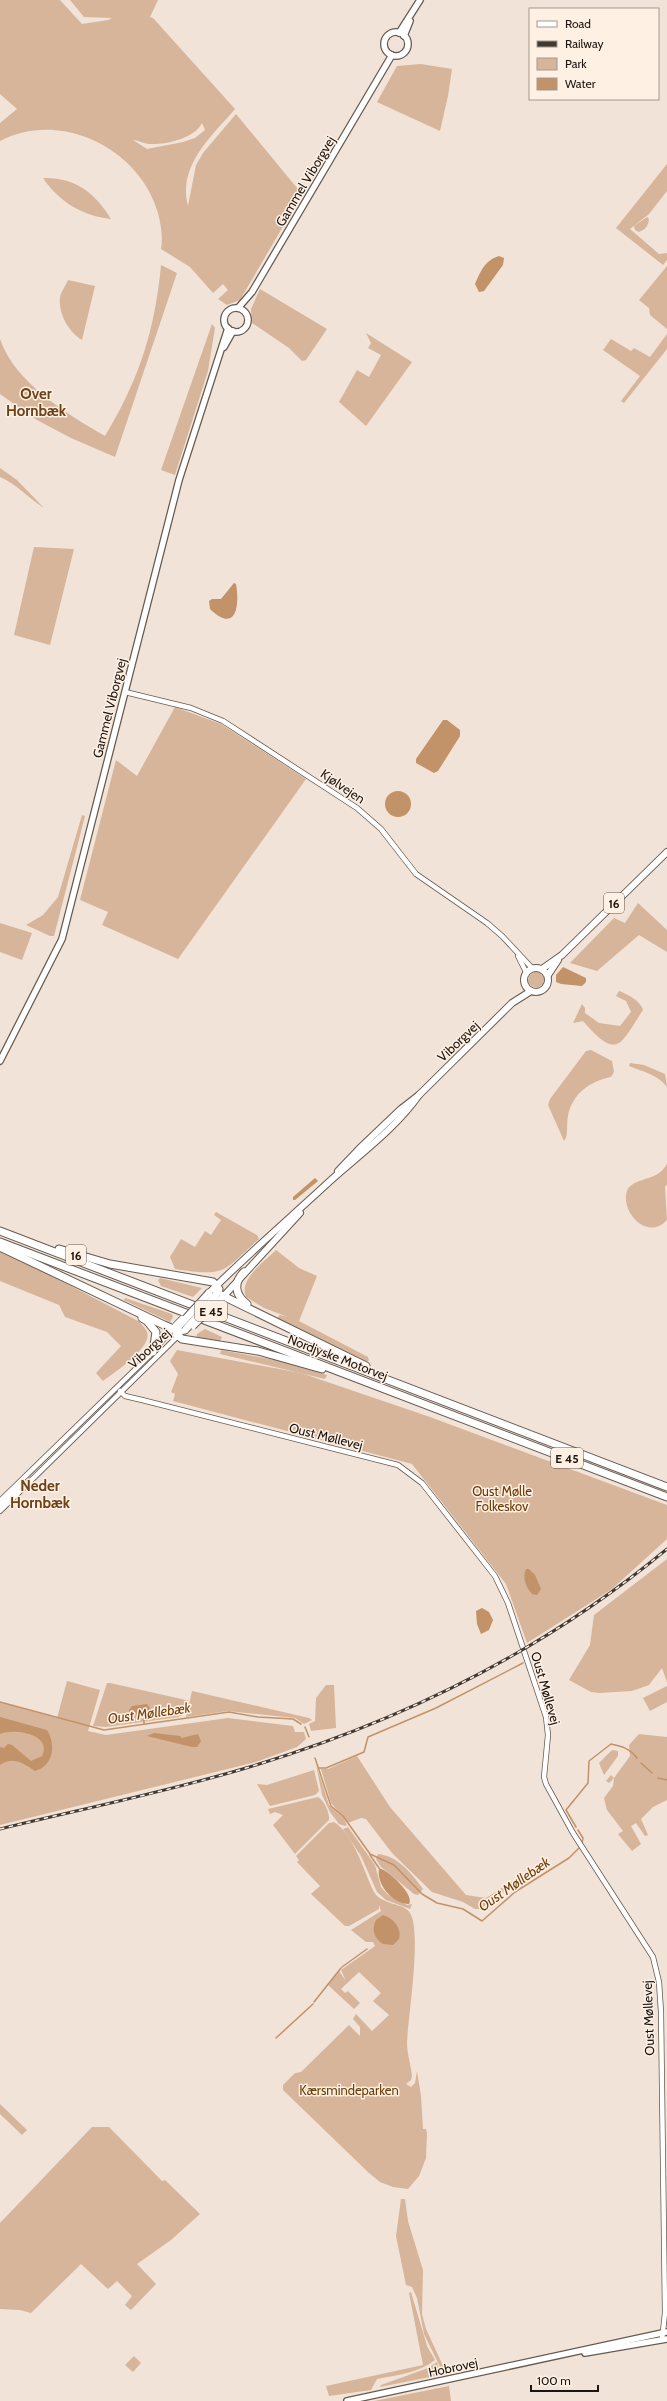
<svg xmlns="http://www.w3.org/2000/svg" width="667" height="2401" viewBox="0 0 667 2401" font-family="Cabin,sans-serif">
	<style>
		.green { fill: #d7b59a; fill-rule: evenodd }
		.water { fill: #c29268 }
		.lines { fill: none; stroke-linecap: round; stroke-linejoin: round }
		.stream { stroke: #c29268; stroke-width: 1.5 }
		.tertiary-casing { stroke: #665a50; stroke-width: 6 }
		.secondary-casing { stroke: #665a50; stroke-width: 8 }
		.primary-casing { stroke: #665a50; stroke-width: 8 }
		.motorway-casing { stroke: #665a50; stroke-width: 9 }
		.tertiary { stroke: #fff; stroke-width: 4.5 }
		.secondary { stroke: #fff; stroke-width: 5.5 }
		.primary { stroke: #fff; stroke-width: 6 }
		.motorway { stroke: #fff; stroke-width: 7 }
		.rail-casing { stroke: #403934; stroke-width: 3 }
		.rail { stroke: #fff0e4; stroke-width: 1.5; stroke-dasharray: 4.5; stroke-linecap: butt }
		.tertiary-bridge-casing { stroke: #665a50; stroke-width: 6; stroke-linecap: butt }
		.primary-bridge-casing { stroke: #665a50; stroke-width: 8; stroke-linecap: butt }
		.motorway-bridge-casing { stroke: #665a50; stroke-width: 9; stroke-linecap: butt }
		.tertiary-bridge { stroke: #fff; stroke-width: 4.5 }
		.primary-bridge { stroke: #fff; stroke-width: 6 }
		.motorway-bridge { stroke: #fff; stroke-width: 7 }
		.labels { text-anchor: middle; dominant-baseline: central; stroke-width: 3; stroke-linejoin: round; paint-order: stroke }
		.shield { fill: #fff0e4; stroke: #5f5751; stroke-width: 1 }
		.shield-label { font-size: 12px; font-weight: bold; fill: #1b1612 }
		.street-label { font-size: 13px; fill: #1b1612; stroke: #fff0e4 }
		.park-label { font-size: 13px; fill: #6a3c06; stroke: #fff0e4 }
		.water-label { font-size: 14px; font-style: italic; fill: #70410f; stroke: #fff0e4 }
		.quarter-label { font-size: 15px; font-weight: bold; fill: #6c4219; stroke: #fff0e4 }
	</style>
	<rect width="100%" height="100%" fill="#f1e3d7"/>
	<g class="green">
		<path d="M0 0H60L82 24 108 20 112 18 84 17 70 0H158L150 17 153 18 235 109C212 136 177 166 188 206L196 165 203 153 236 114 302 194 240 300 227 305 218 299 228 290 223 284 213 293 190 267 161 249C163 237 161 225 158 213 140 149 61 109 0 141V123L17 109 0 94ZM202 123 205 130 195 138 183 142 147 149 133 140C137 140 143 143 148 144 165 145 194 139 202 123Z"/>
		<path d="M421 64 452 69 448 96 440 131 377 102 397 66Z"/>
		<path d="M667 164V191L649 214 630 229 659 254 667 253V260L663 265 616 228Z"/>
		<path d="M43 178C75 177 95 193 111 219 83 216 59 202 43 178Z"/>
		<path d="M647 217 649 219C648 226 646 229 639 232L635 230 634 226Z"/>
		<path d="M161 265 177 273 115 457 71 438 37 420 0 394V339C15 383 67 414 105 436 139 380 155 330 161 265Z"/>
		<path d="M667 266V329L650 315 649 308 639 300Z"/>
		<path d="M68 280 95 286 82 340C69 332 58 314 60 297 61 292 66 285 68 280Z"/>
		<path d="M260 289 327 329 306 360 302 361 289 348 252 323 251 309Z"/>
		<path d="M212 324 215 328 208 371 175 475 161 470Z"/>
		<path d="M366 333 412 362 366 426 339 402 357 370 369 377 381 355 368 348 371 343Z"/>
		<path d="M667 334V349L624 403 621 401 640 376 603 350 611 339 631 351 634 348 650 357Z"/>
		<path d="M0 468 17 480 44 508C29 499 17 484 0 477Z"/>
		<path d="M34 547 74 549 50 645 14 635Z"/>
		<path d="M175 707 221 724 306 779 178 959 102 925 108 912 80 900 116 760 137 776Z"/>
		<path d="M82 815 85 816 54 936H50L26 925 43 915 58 897Z"/>
		<path d="M638 903 667 930V952L639 935 597 971 570 963 614 918 625 923Z"/>
		<path d="M0 923 32 933 22 960 0 952Z"/>
		<path d="M536 971 540 972 544 978 543 985 537 988 530 985 528 981 530 975Z"/>
		<path d="M619 991C627 994 641 1001 643 1010 619 1047 617 1060 583 1021L573 1023 582 1004 585 1008V1013L599 1023 620 1026 631 1012 626 1001 616 996Z"/>
		<path d="M591 1050 612 1061 614 1072 611 1077C590 1081 572 1094 568 1116 566 1124 569 1135 564 1141L548 1105 550 1099 586 1051Z"/>
		<path d="M630 1063 644 1065 665 1074 667 1087C657 1074 643 1072 629 1066Z"/>
		<path d="M667 1164V1184L665 1187 667 1220C647 1242 620 1211 627 1191 631 1180 650 1180 659 1173 662 1171 665 1167 667 1164Z"/>
		<path d="M216 1212 257 1235 259 1239C222 1272 227 1277 175 1269L170 1257 181 1239 195 1247 205 1231 211 1235 221 1220 214 1215Z"/>
		<path d="M0 1249 140 1322C142 1325 146 1329 147 1332 153 1347 114 1373 103 1381L96 1373 121 1346 107 1332 65 1317 59 1305 0 1281Z"/>
		<path d="M276 1250 299 1268 317 1276 299 1321 368 1357 369 1360 367 1362 277 1318 280 1315 288 1317 264 1308 246 1297C238 1280 265 1261 276 1250Z"/>
		<path d="M160 1278 202 1288 193 1297 161 1286 158 1280Z"/>
		<path d="M125 1298 172 1314 173 1317 170 1322 124 1300Z"/>
		<path d="M205 1329 222 1337 220 1341 196 1338 197 1334Z"/>
		<path d="M177 1350 301 1373 430 1417 667 1505V1539L612 1589 527 1643 506 1584 412 1464 173 1401 175 1394 171 1392 178 1374 170 1361Z"/>
		<path d="M221 1350 275 1360 327 1375 325 1379 220 1354Z"/>
		<path d="M667 1559V1682L662 1668 649 1685 632 1691 599 1693 591 1692 569 1680 590 1645 594 1615Z"/>
		<path d="M67 1681 100 1690 88 1731 106 1735 228 1718 293 1726 295 1732H304L306 1739 297 1747 256 1762 0 1825V1702L57 1718Z"/>
		<path d="M107 1683H110L186 1700 179 1717 106 1727 93 1726Z"/>
		<path d="M326 1685H334L336 1728 311 1731 309 1724 315 1721 316 1698Z"/>
		<path d="M667 1686V1702L650 1711 643 1698Z"/>
		<path d="M192 1691 309 1718 312 1720 304 1724 295 1718 228 1711 186 1717Z"/>
		<path d="M639 1734 667 1737V1800L653 1807 641 1819 648 1835 645 1836 636 1823 631 1826 641 1844 632 1851 618 1834 623 1831 607 1810 604 1798 613 1786 614 1778 609 1783 606 1781 611 1775 614 1778 630 1756 629 1745Z"/>
		<path d="M612 1750 618 1751V1756L604 1775 599 1763Z"/>
		<path d="M357 1756 390 1807 466 1895 486 1898 531 1870 532 1874 497 1896 481 1909H475L463 1902 432 1892 392 1853 366 1819 361 1818 348 1823 331 1803 321 1769H328Z"/>
		<path d="M316 1764 329 1805 343 1817 347 1825 345 1826 339 1824 330 1812 322 1795Z"/>
		<path d="M314 1770 319 1791 315 1795 270 1806 257 1784 267 1785Z"/>
		<path d="M318 1797C324 1800 330 1813 329 1820L295 1854 273 1825 283 1815 275 1812 270 1814 268 1809Z"/>
		<path d="M334 1822C354 1834 364 1872 374 1892 381 1905 405 1903 410 1913 422 1932 408 2017 407 2043 407 2054 411 2065 412 2076L411 2080 406 2084 411 2087 415 2083 417 2071 421 2096 423 2129H426L427 2133 426 2158 419 2176 408 2189 393 2187 380 2182 369 2173 283 2090V2085L295 2073 301 2072 349 2025 360 2036V2027L353 2019 356 2014 372 2031 389 2015 373 2001 381 1993 359 1972 341 1989 345 1993 348 1991 360 2003 354 2009 328 1985 339 1971 346 1981 341 1970 375 1946 373 1942H366L351 1930 381 1911 379 1905V1909L349 1926H345L311 1894 320 1886 297 1862 299 1860 296 1856 329 1823Z"/>
		<path d="M348 1827 375 1865 381 1887 387 1894 407 1905 412 1904 410 1909 386 1900 377 1892 361 1856 343 1829Z"/>
		<path d="M378 1854C398 1856 411 1873 423 1889L418 1895 414 1894 381 1867 376 1859Z"/>
		<path d="M0 2104 27 2130 22 2135 0 2114Z"/>
		<path d="M92 2127H109L162 2181 165 2180 200 2214 171 2240 137 2264 156 2284 131 2310 125 2305 132 2296 117 2281 108 2289 81 2264 31 2313 20 2310 0 2309V2223Z"/>
		<path d="M401 2199H405L408 2221 423 2270 422 2314 426 2329 445 2370 443 2373 424 2334 417 2298 412 2287 406 2285 396 2236Z"/>
		<path d="M411 2292 427 2346 435 2360C418 2373 397 2375 377 2379L371 2390 329 2396 326 2386 423 2365 409 2293Z"/>
		<path d="M134 2356 141 2363 133 2372 125 2365Z"/>
		<path d="M437 2362 440 2375 380 2387 381 2385 428 2368Z"/>
		<path d="M449 2386 451 2401H374Z"/>
	</g>
	<g class="water">
		<path d="M499 256 504 258 503 265 484 291 479 292 475 284C481 271 484 261 499 256Z"/>
		<path d="M234 583 236 584C240 606 236 634 210 609L209 601 212 599H221Z"/>
		<path d="M443 720H447L460 730V736L438 771 434 773 416 763V759Z"/>
		<circle cx="398" cy="804" r="13"/>
		<path d="M563 967 586 978V982L582 986 561 984 556 982V975Z"/>
		<path d="M315 1178 318 1181 295 1200H293V1197Z"/>
		<path d="M526 1569H529L535 1575 541 1589 537 1595 532 1594C526 1587 522 1578 526 1569Z"/>
		<path d="M482 1608 489 1612 493 1620 489 1630 481 1634 477 1624 476 1611Z"/>
		<path d="M147 1704 151 1710 150 1715 136 1716 129 1713V1710L132 1706Z"/>
		<path d="M0 1717 47 1730C56 1744 54 1766 35 1771 23 1763 13 1756 0 1765V1747L4 1748 8 1744 12 1745 31 1761 42 1756C53 1734 14 1728 0 1734Z"/>
		<path d="M154 1733 180 1736 182 1738 198 1734 201 1741 197 1747H192L147 1736Z"/>
		<path d="M379 1868C388 1870 415 1895 409 1904 393 1904 376 1885 379 1868Z"/>
		<path d="M383 1915C393 1918 402 1928 399 1939L393 1945 383 1944C374 1938 371 1930 376 1920Z"/>
	</g>
	<g class="lines">
		<g class="stream">
			<path d="M0 1702 104 1730 229 1712 258 1717 293 1719 301 1724"/>
			<path d="M181 1715 187 1701"/>
			<path d="M144 1724V1716"/>
			<path d="M305 1727 309 1737"/>
			<path d="M315 1758 331 1806 343 1816 370 1854 394 1865 422 1894 437 1903 463 1909 482 1921 515 1892 569 1858 580 1847"/>
			<path d="M641 1763 652 1773"/>
			<path d="M319 1768H326L364 1752 368 1737 436 1708 523 1663"/>
			<path d="M658 1778 667 1780"/>
			<path d="M576 1827 566 1810 588 1783 589 1761 611 1744C622 1746 630 1749 637 1758"/>
			<path d="M578 1830 583 1838 582 1843"/>
			<path d="M370 1855 379 1868"/>
			<path d="M342 1967 367 1949"/>
			<path d="M314 2002 341 1968"/>
			<path d="M276 2038 313 2004"/>
		</g>
		<defs>
			<g id="tertiary">
				<path d="M125 692 191 708 223 721 357 808 381 829 416 874 487 923 502 936 532 968"/>
				<path d="M518 956 526 972"/>
				<path d="M120 1391 125 1396 142 1400 398 1465 422 1483 495 1576 508 1603 546 1717 548 1735 544 1777 546 1784 573 1833 653 1957 659 1982 661 2012 665 2313 662 2340"/>
				<path d="M0 1501 149 1356 173 1328"/>
				<path d="M0 1506 19 1487"/>
				<path d="M0 1511 180 1334"/>
			</g>
			<g id="secondary">
				<circle cx="396" cy="44" r="12"/>
				<path d="M399 33 420 0"/>
				<path d="M404 36 410 21"/>
				<path d="M238 308 252 292 392 55"/>
				<circle cx="236" cy="320" r="12"/>
				<path d="M224 347 233 331"/>
				<path d="M0 1061 62 939 179 480 228 328"/>
				<path d="M585 2353 667 2339"/>
				<path d="M347 2401 667 2332"/>
			</g>
			<g id="primary">
				<circle cx="536" cy="980" r="12"/>
				<path d="M542 969 562 955 667 852"/>
				<path d="M548 975 558 960"/>
				<path d="M338 1171 359 1149 401 1109 419 1095 512 1003 531 991"/>
				<path d="M209 1293C248 1254 290 1218 330 1181 360 1154 395 1129 419 1095"/>
				<path d="M222 1298 300 1213"/>
			</g>
			<g id="motorway">
				<path d="M0 1231 667 1487"/>
				<path d="M0 1242 667 1497"/>
				<path d="M0 1247 164 1325 178 1331 185 1330"/>
				<path d="M59 1249 110 1264 213 1282 219 1289 216 1295"/>
				<path d="M244 1272C233 1283 235 1295 247 1304"/>
				<path d="M209 1293H217L366 1366"/>
				<path d="M142 1318 147 1321 156 1332 153 1352"/>
				<path d="M179 1326 176 1334 182 1339 258 1351 322 1369"/>
			</g>
		</defs>
		<use href="#tertiary" class="tertiary-casing"/>
		<use href="#secondary" class="secondary-casing"/>
		<use href="#primary" class="primary-casing"/>
		<use href="#motorway" class="motorway-casing"/>
		<use href="#tertiary" class="tertiary"/>
		<use href="#secondary" class="secondary"/>
		<use href="#primary" class="primary"/>
		<use href="#motorway" class="motorway"/>
		<defs>
			<path id="rail" d="M0 1829C82 1809 166 1792 246 1768 400 1722 544 1651 667 1549"/>
		</defs>
		<use href="#rail" class="rail-casing"/>
		<use href="#rail" class="rail"/>
		<defs>
			<path id="tertiary-bridge" d="M175 1325 182 1318"/>
			<path id="primary-bridge" d="M193 1326 222 1298"/>
			<g id="motorway-bridge">
				<path d="M179 1326 209 1293"/>
				<path d="M186 1329 216 1295"/>
			</g>
		</defs>
		<use href="#tertiary-bridge" class="tertiary-bridge-casing"/>
		<use href="#primary-bridge" class="primary-bridge-casing"/>
		<use href="#motorway-bridge" class="motorway-bridge-casing"/>
		<use href="#tertiary-bridge" class="tertiary-bridge"/>
		<use href="#primary-bridge" class="primary-bridge"/>
		<use href="#motorway-bridge" class="motorway-bridge"/>
	</g>
	<g class="labels">
		<g class="shield">
			<rect x="604" y="893" width="20" height="20" rx="3"/>
			<rect x="66" y="1245" width="20" height="20" rx="3"/>
			<rect x="195" y="1301" width="32" height="20" rx="3"/>
			<rect x="551" y="1448" width="32" height="20" rx="3"/>
		</g>
		<g class="shield-label">
			<text x="614" y="903">16</text>
			<text x="76" y="1255">16</text>
			<text x="211" y="1311">E 45</text>
			<text x="567" y="1458">E 45</text>
		</g>
		<g class="street-label">
			<text transform="translate(305 181) rotate(-59)">Gammel Viborgvej</text>
			<text transform="translate(109 708) rotate(-76)">Gammel Viborgvej</text>
			<text transform="translate(343 786) rotate(34)">Kjølvejen</text>
			<text transform="translate(458 1041) rotate(-44)">Viborgvej</text>
			<text transform="translate(149 1348) rotate(-43)">Viborgvej</text>
			<text transform="translate(338 1357) rotate(21)">Nordjyske Motorvej</text>
			<text transform="translate(326 1436) rotate(14)">Oust Møllevej</text>
			<text transform="translate(546 1688) rotate(74)">Oust Møllevej</text>
			<text transform="translate(648 2018) rotate(-92)">Oust Møllevej</text>
			<text transform="translate(453 2367) rotate(-12)">Hobrovej</text>
		</g>
		<g class="park-label">
			<text x="502" y="1491">Oust Mølle<tspan x="502" dy="15">Folkeskov</tspan></text>
			<text x="349" y="2090">Kærsmindeparken</text>
		</g>
		<g class="water-label">
			<text transform="translate(149 1713) rotate(-8)">Oust Møllebæk</text>
			<text transform="translate(514 1884) rotate(-35)">Oust Møllebæk</text>
		</g>
		<g class="quarter-label">
			<text x="36" y="394">Over<tspan x="36" dy="17">Hornbæk</tspan></text>
			<text x="40" y="1486">Neder<tspan x="40" dy="17">Hornbæk</tspan></text>
		</g>
	</g>
	<rect x="529" y="8" width="130" height="92" fill="#fff0e4" stroke="#a49990"/>
	<rect x="537" y="21" width="20" height="6" fill="#ffffff" stroke="#a49990"/>
	<text x="565" y="28" font-size="12" fill="#1b1612">Road</text>
	<rect x="537" y="41" width="20" height="6" fill="#403934" stroke="#a49990"/>
	<text x="565" y="48" font-size="12" fill="#1b1612">Railway</text>
	<rect x="537" y="58" width="20" height="12" fill="#d7b59a" stroke="#a49990"/>
	<text x="565" y="68" font-size="12" fill="#1b1612">Park</text>
	<rect x="537" y="78" width="20" height="12" fill="#c29268" stroke="#a49990"/>
	<text x="565" y="88" font-size="12" fill="#1b1612">Water</text>
	<path d="M531 2385v6h67v-6" fill="none" stroke="#1b1612" stroke-width="2"/>
	<text x="537" y="2385" font-size="12" fill="#1b1612" stroke="#fff0e4" stroke-width="3" paint-order="stroke">100 m</text>
</svg>
